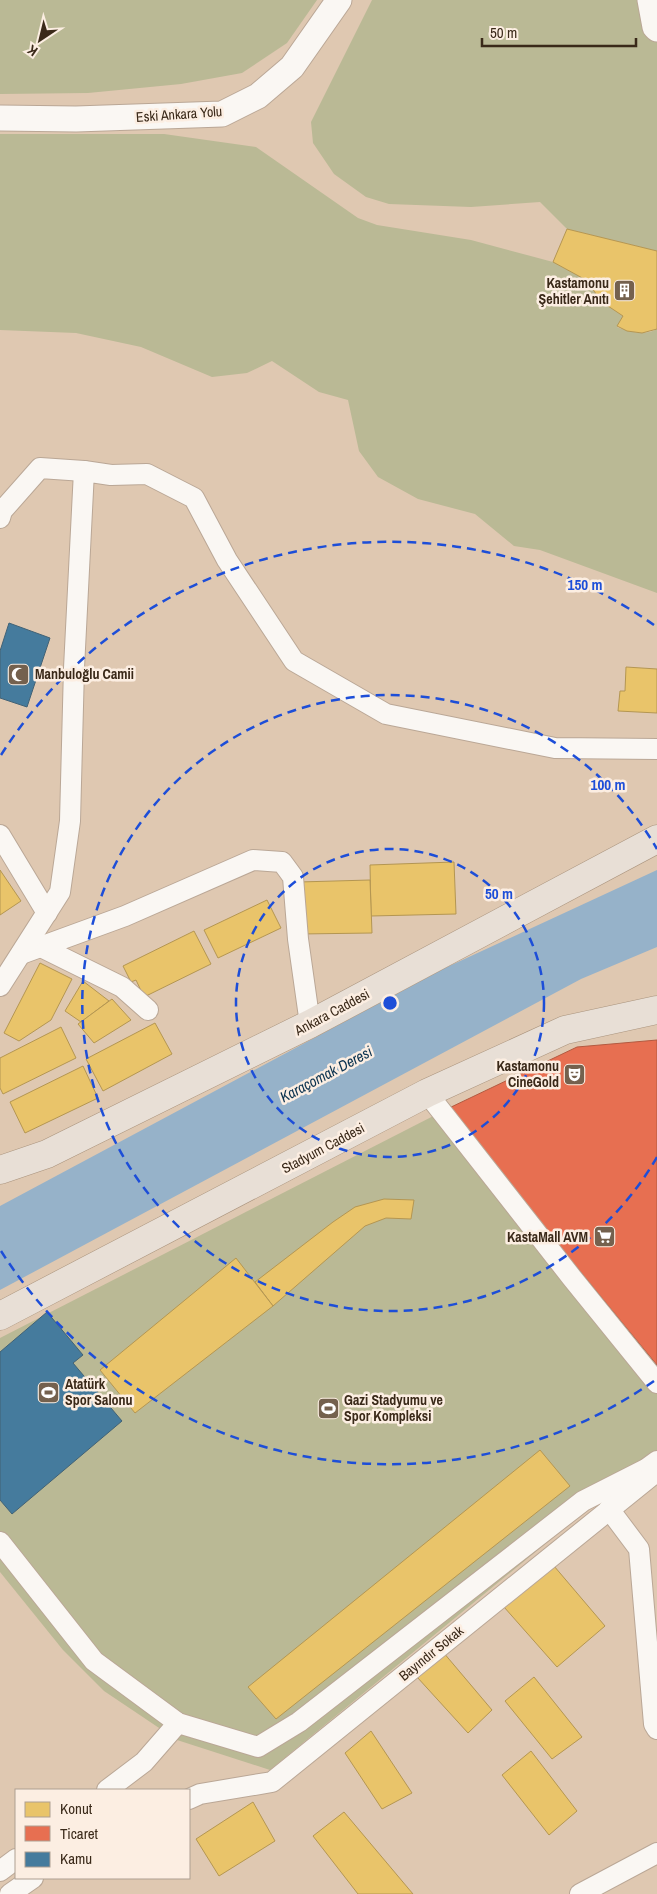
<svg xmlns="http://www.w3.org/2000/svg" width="657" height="1894" viewBox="0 0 657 1894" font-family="'Archivo Narrow',sans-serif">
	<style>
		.green { fill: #bab995 }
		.water { fill: #96b2c9 }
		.homes { fill: #e9c46a; stroke: #b49652 }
		.shops { fill: #e76f51; stroke: #b35a40 }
		.public { fill: #457b9d; stroke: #426275 }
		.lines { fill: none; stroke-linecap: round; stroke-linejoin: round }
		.minor-casing { stroke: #baa796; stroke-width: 22 }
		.tertiary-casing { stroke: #baa796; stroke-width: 27 }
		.primary-casing { stroke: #a9937d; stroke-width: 29 }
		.minor { stroke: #faf7f3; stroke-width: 20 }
		.tertiary { stroke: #faf7f3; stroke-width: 25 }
		.primary { stroke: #e8dfd6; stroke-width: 28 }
		.ring { fill: none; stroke: #1d4ed8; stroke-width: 2.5; stroke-dasharray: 9 6 }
		.labels { text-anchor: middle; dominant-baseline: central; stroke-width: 5; stroke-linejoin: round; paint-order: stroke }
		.street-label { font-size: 14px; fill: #3a2919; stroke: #fceee2 }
		.poi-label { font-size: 14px; font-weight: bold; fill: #3a2919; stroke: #fceee2; text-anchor: end }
		.water-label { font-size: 15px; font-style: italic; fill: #09314e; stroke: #fceee2 }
		.centre { fill: #1d4ed8; stroke: #fceee2; stroke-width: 2.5 }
		.ring-label { font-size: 15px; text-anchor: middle; font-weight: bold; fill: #1d4ed8; stroke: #fceee2; stroke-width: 5; stroke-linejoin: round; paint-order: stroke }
	</style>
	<rect width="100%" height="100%" fill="#dfc8b1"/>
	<g class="green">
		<path d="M0 0H317L287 43 242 73 181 84 88 93 0 94Z"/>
		<path d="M372 0H651L657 23V251L567 229 540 202 471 207 389 204 366 197 334 174 313 143 311 122Z"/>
		<path d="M0 134H164L256 147 358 218 377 225 471 240 553 262 586 280 602 302 623 316 617 327C629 332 645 336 657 329V593L540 550 514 546 475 514 418 499 378 477 359 451 348 400 319 392 272 361 247 373 212 377 141 347 76 333 0 330Z"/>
		<path d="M447 1109 657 1365V1452L270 1770 177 1740 104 1691 63 1650 0 1572V1338Z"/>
	</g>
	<path class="water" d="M657 870V947L581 979 0 1290V1206L445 968Z"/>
	<g class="homes">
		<path d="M567 229 657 251V329L642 333 627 331 617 326 623 316 602 302 586 280 553 262Z"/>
		<path d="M626 667 657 669V713L618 711 620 691H625Z"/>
		<path d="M454 862 456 914 371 916 370 865Z"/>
		<path d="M0 870 21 901 0 915Z"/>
		<path d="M370 880 372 933 300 934 299 882Z"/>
		<path d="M267 900 281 928 218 958 204 930Z"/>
		<path d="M194 931 211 964 144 997 136 980 131 982 123 966Z"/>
		<path d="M40 963 72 979 51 1020 19 1041 4 1033Z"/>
		<path d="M83 981 109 1001 81 1022 65 1011Z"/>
		<path d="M112 999 131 1020 94 1043 78 1024Z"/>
		<path d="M155 1023 172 1054 103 1091 86 1059Z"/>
		<path d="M61 1027 76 1058 3 1094 0 1088V1058Z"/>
		<path d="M83 1066 98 1098 25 1133 10 1102Z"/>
		<path d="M384 1199 414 1200 411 1219 386 1218 365 1226 273 1306 255 1282 333 1222 355 1207Z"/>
		<path d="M236 1258 273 1306 135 1413 100 1370Z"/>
		<path d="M540 1450 570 1486 276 1719 248 1687Z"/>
		<path d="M554 1566 605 1626 557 1667 504 1607Z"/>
		<path d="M443 1652 492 1710 468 1733 417 1677Z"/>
		<path d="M534 1677 582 1737 552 1759 505 1701Z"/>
		<path d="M371 1731 412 1793 382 1809 345 1753Z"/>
		<path d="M531 1751 577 1811 549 1835 502 1775Z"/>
		<path d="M253 1802 275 1841 219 1876 196 1839Z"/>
		<path d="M344 1812 413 1894H358L313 1836Z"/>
	</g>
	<path class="shops" d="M657 1040V1365L447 1109 577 1047Z"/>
	<g class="public">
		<path d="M9 623 50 638 27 707 0 698V651Z"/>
		<path d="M47 1312 83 1355 73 1363 122 1421 12 1514 0 1500V1352Z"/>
	</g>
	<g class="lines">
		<defs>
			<g id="minor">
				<path d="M0 518 2 511 40 468 84 471"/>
				<path d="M0 835 47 913"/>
				<path d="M41 947 122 987 148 1010"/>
				<path d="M21 954 125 916 253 860 282 862 293 877 298 939 310 1024"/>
				<path d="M0 986 60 892 70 821 74 668 84 471 111 475 147 474 194 498 227 560 294 661 386 714 555 748 657 749"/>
				<path d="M427 1093 572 1278 657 1383"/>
				<path d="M609 1509 639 1549 654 1724 657 1729"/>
				<path d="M0 1542 94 1661 178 1723 258 1747 299 1722 583 1501 646 1469 657 1461"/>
				<path d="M107 1790 144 1762 178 1723"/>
				<path d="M189 1799 200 1794 272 1782 650 1477"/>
				<path d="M0 1871 16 1859"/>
				<path d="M10 1894 33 1878"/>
				<path d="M580 1894 657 1853"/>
			</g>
			<g id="tertiary">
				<path d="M650 0 655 27 657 29"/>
				<path d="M0 118 76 119 222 114 258 96 292 67 339 0"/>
			</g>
			<g id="primary">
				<path d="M0 1170 47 1154 310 1024 657 839"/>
				<path d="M0 1316 427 1093 565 1030 657 1010"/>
			</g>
		</defs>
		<use href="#minor" class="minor-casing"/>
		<use href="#tertiary" class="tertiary-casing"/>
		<use href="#primary" class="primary-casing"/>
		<use href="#minor" class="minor"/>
		<use href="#tertiary" class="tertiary"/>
		<use href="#primary" class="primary"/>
	</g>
	<g class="ring">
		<circle cx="390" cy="1003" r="154"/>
		<path d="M657 1157A308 308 0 1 1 657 849"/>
		<path d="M654 1381A461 461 0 0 1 1 1251M1 755A461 461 0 0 1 654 625"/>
	</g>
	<defs>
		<symbol id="building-square" viewBox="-11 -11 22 22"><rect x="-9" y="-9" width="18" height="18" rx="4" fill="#74614e" stroke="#fceee2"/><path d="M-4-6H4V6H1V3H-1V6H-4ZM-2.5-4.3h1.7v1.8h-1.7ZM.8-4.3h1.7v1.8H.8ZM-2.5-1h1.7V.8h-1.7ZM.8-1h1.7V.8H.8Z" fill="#fff"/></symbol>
		<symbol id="mosque-square" viewBox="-11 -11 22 22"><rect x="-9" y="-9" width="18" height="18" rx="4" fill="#74614e" stroke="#fceee2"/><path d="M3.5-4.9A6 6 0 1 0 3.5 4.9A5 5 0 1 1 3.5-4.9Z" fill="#fff"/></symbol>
		<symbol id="theatre-square" viewBox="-11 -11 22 22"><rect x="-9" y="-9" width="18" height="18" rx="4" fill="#74614e" stroke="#fceee2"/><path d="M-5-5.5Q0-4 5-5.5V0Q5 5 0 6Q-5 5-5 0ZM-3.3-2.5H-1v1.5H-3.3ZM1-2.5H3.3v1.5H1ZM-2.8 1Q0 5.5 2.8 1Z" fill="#fff"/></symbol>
		<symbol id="supermarket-square" viewBox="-11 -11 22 22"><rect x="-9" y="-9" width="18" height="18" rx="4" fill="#74614e" stroke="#fceee2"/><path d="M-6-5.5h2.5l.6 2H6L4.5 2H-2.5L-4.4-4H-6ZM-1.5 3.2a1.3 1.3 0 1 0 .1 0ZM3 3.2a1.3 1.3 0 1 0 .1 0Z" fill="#fff"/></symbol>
		<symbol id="stadium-square" viewBox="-11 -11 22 22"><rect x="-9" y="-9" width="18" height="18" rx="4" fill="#74614e" stroke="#fceee2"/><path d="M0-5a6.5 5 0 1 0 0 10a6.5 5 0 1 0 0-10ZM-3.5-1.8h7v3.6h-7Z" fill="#fff"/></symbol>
	</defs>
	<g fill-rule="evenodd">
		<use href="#building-square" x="612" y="278" width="25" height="25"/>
		<use href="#mosque-square" x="6" y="662" width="25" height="25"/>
		<use href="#theatre-square" x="562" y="1062" width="25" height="25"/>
		<use href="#supermarket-square" x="592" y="1224" width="25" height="25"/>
		<use href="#stadium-square" x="36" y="1380" width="25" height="25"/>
		<use href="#stadium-square" x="316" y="1396" width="25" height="25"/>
	</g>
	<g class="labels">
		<g class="street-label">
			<text transform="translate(179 114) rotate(-4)">Eski Ankara Yolu</text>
			<text transform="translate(332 1012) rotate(-28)">Ankara Caddesi</text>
			<text transform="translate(323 1148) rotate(-28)">Stadyum Caddesi</text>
			<text transform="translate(431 1653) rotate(-39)">Bayındır Sokak</text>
		</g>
		<g class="poi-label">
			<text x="609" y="283">Kastamonu<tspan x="609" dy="16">Şehitler Anıtı</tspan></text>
			<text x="35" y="674" text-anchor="start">Manbuloğlu Camii</text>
			<text x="559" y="1066">Kastamonu<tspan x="559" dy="16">CineGold</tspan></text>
			<text x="588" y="1237">KastaMall AVM</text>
			<text x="65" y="1384" text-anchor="start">Atatürk<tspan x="65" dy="16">Spor Salonu</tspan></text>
			<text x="344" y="1400" text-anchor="start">Gazi Stadyumu ve<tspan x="344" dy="16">Spor Kompleksi</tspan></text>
		</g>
		<g class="water-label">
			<text transform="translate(326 1074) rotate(-28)">Karaçomak Deresi</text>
		</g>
	</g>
	<circle cx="390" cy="1003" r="8" class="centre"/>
	<g class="ring-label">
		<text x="585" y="590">150 m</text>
		<text x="608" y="790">100 m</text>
		<text x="499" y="899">50 m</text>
	</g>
	<rect x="15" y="1789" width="175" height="90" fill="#fceee2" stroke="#ae9f92"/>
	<rect x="25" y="1802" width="25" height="15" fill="#e9c46a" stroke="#ae9f92"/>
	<text x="60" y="1814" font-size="15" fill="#3a2919">Konut</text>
	<rect x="25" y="1826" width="25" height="15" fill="#e76f51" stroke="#ae9f92"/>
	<text x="60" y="1839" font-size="15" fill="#3a2919">Ticaret</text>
	<rect x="25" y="1852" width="25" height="15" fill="#457b9d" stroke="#ae9f92"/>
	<text x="60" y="1864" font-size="15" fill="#3a2919">Kamu</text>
	<g transform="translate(40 40) rotate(215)" stroke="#fceee2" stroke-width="4" paint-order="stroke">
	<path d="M0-4L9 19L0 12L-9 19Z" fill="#3a2919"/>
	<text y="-8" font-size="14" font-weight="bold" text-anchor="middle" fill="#3a2919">K</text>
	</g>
	<path d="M482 38v8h154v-8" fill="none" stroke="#3a2919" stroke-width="2.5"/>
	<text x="490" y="38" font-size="15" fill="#3a2919" stroke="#fceee2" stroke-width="4" paint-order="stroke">50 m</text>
</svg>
